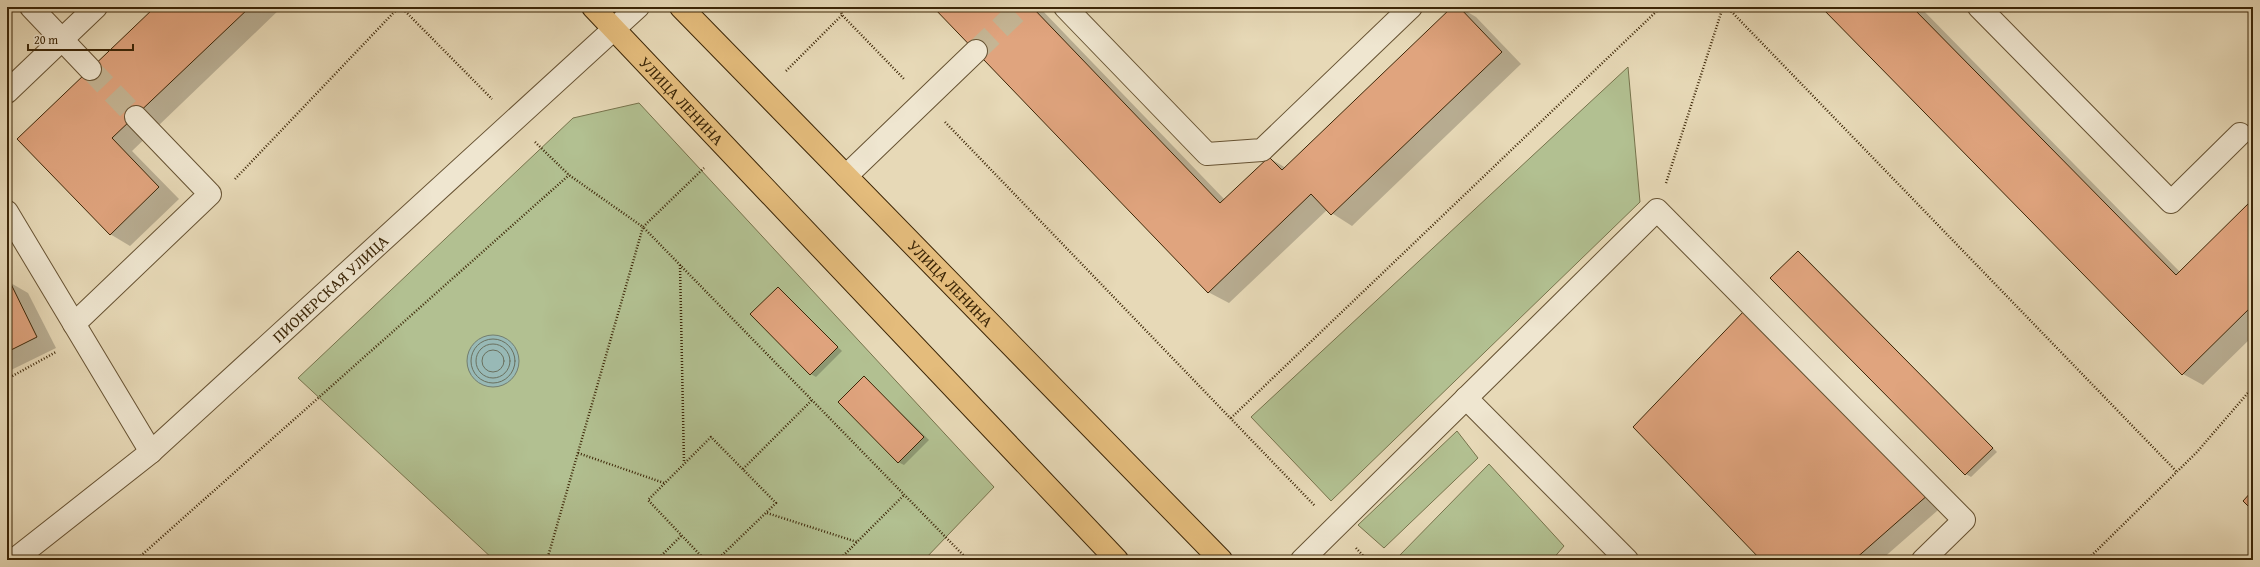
<svg xmlns="http://www.w3.org/2000/svg" width="2260" height="567" viewBox="0 0 2260 567" font-family="'Gentium Book Plus',serif">
	<style>
		.green { fill: #b2c091; stroke: #77734c }
		.water { fill: #98b9b6; stroke: #737e70 }
		.shadow { fill: #0003 }
		.lines { fill: none; stroke-linecap: round; stroke-linejoin: round }
		.shore { stroke: #6a705e; stroke-width: 1 }
		.building { fill: #e0a47e; stroke: #3c2607 }
		.minor-tunnel { stroke: #c5b594; stroke-width: 22; stroke-dasharray: 22 11; stroke-linecap: butt }
		.minor-casing { stroke: #675333; stroke-width: 24 }
		.major-casing { stroke: #3c2607; stroke-width: 24 }
		.path { stroke: #3c2607; stroke-width: 2.5; stroke-dasharray: 1 2; stroke-linecap: butt }
		.minor { stroke: #efe6d0; stroke-width: 22 }
		.major { stroke: #e4bc7c; stroke-width: 22 }
		.labels { text-anchor: middle; dominant-baseline: central; stroke-width: 3; stroke-linejoin: round; paint-order: stroke }
		.street-label { font-size: 16px; fill: #3c2607; stroke: #efe6d0 }
	</style>
	<rect width="100%" height="100%" fill="#e7d9b7"/>
	<filter id="stains"><feTurbulence type="fractalNoise" baseFrequency=".005" numOctaves="4"/><feColorMatrix values="0 0 0 0 .2 0 0 0 0 .09 0 0 0 0 .02 0 0 0 .5 -.17"/></filter>
	<radialGradient id="worn" r=".72"><stop offset=".6" stop-color="#630" stop-opacity="0"/><stop offset="1" stop-color="#630" stop-opacity=".3"/></radialGradient>
	<g class="green">
		<path d="M1628 67 1640 202 1331 501 1251 417Z"/>
		<path d="M639 103 994 487 924 560H494L298 378 573 118Z"/>
		<path d="M1457 431 1478 458 1384 548 1358 525Z"/>
		<path d="M1489 464 1564 546 1552 560H1438L1399 556Z"/>
	</g>
	<circle class="water" cx="493" cy="361" r="26"/>
	<g class="shadow">
		<path d="M156 7H282L132 151 179 199 130 246 110 234 19 139Z"/>
		<path d="M935 7H1039L1225 200 1269 158 1286 168 1454 7H1459L1476 17 1521 64 1352 226 1327 210 1229 303 1208 292Z"/>
		<path d="M1822 7H1920L2180 272 2253 201V336L2203 385 2183 374Z"/>
		<path d="M1798 252 1803 255 1997 452 1971 477 1966 474 1772 278Z"/>
		<path d="M9 282 28 293 56 348 7 372V283Z"/>
		<path d="M778 288 842 351 816 377 811 374Z"/>
		<path d="M1746 312 1945 504 1881 560H1762Z"/>
		<path d="M864 377 929 440 904 465 898 462Z"/>
		<path d="M490 557 495 560H496H486Z"/>
	</g>
	<g class="lines">
		<g class="shore">
			<circle cx="493" cy="361" r="22"/>
			<circle cx="493" cy="361" r="17"/>
			<circle cx="493" cy="361" r="11"/>
		</g>
	</g>
	<g class="building">
		<path d="M155 7H250L112 138 159 187 110 235 17 139Z"/>
		<path d="M933 7H1032L1220 203 1269 157 1282 170 1452 7H1459L1502 52 1331 215 1311 194 1208 293Z"/>
		<path d="M1821 7H1912L2176 275 2253 199V305L2182 375Z"/>
		<path d="M1798 251 1993 448 1965 475 1770 278Z"/>
		<path d="M9 280 37 337 7 352V281Z"/>
		<path d="M778 287 838 347 810 375 750 314Z"/>
		<path d="M1745 310 1929 494 1854 560H1761L1633 427Z"/>
		<path d="M864 376 924 437 898 463 838 402Z"/>
		<path d="M2253 490V511L2243 501Z"/>
	</g>
	<g class="lines">
		<g class="minor-tunnel">
			<path d="M976 51 1022 7"/>
			<path d="M90 69 136 117"/>
		</g>
		<defs>
			<g id="minor">
				<path d="M31 7 90 69"/>
				<path d="M1065 7 1207 154 1262 150 1411 7"/>
				<path d="M1979 7 2171 202 2240 134"/>
				<path d="M7 92 96 7"/>
				<path d="M846 176 976 51"/>
				<path d="M7 212 151 452"/>
				<path d="M74 324 210 194 136 117"/>
				<path d="M1466 398 1627 560"/>
				<path id="s1" d="M14 560 151 452 638 7"/>
				<path d="M1302 560 1657 210 1964 520 1923 560"/>
			</g>
			<g id="major">
				<path id="s2" d="M593 7 1117 560"/>
				<path id="s3" d="M681 7 1221 560"/>
			</g>
		</defs>
		<use href="#minor" class="minor-casing"/>
		<use href="#major" class="major-casing"/>
		<g class="path">
			<path d="M401 7 492 99"/>
			<path d="M840 7 842 15 904 79"/>
			<path d="M1727 7 2177 472"/>
			<path d="M786 71 842 15"/>
			<path d="M945 122 1315 506"/>
			<path d="M535 142 569 175 643 227 704 168"/>
			<path d="M235 179 399 7"/>
			<path d="M1666 183 1723 7"/>
			<path d="M680 265 684 463"/>
			<path d="M7 379 56 352"/>
			<path d="M1231 418 1661 7"/>
			<path d="M578 453 664 483"/>
			<path d="M743 469 812 400"/>
			<path d="M767 513 857 542"/>
			<path d="M1356 548 1367 560"/>
			<path d="M136 560 569 175"/>
			<path d="M547 560 643 227 968 560"/>
			<path d="M657 560 681 536"/>
			<path d="M705 560 648 500 711 437 776 503 717 560"/>
			<path d="M839 560 904 495"/>
			<path d="M2087 560 2197 452 2253 387"/>
		</g>
		<use href="#minor" class="minor"/>
		<use href="#major" class="major"/>
	</g>
	<g class="labels">
		<g class="street-label">
			<text stroke="none"><textPath href="#s2" startOffset="129">УЛИЦА ЛЕНИНА</textPath></text>
			<text stroke="none"><textPath href="#s3" startOffset="386">УЛИЦА ЛЕНИНА</textPath></text>
			<text stroke="none"><textPath href="#s1" startOffset="417">ПИОНЕРСКАЯ УЛИЦА</textPath></text>
		</g>
	</g>
	<rect width="2260" height="567" fill="none" stroke="#e7d9b7" stroke-width="24"/>
	<rect x="8" y="8" width="2244" height="551" fill="none" stroke="#3c2607" stroke-width="2"/>
	<rect x="12" y="12" width="2236" height="543" fill="none" stroke="#3c2607"/>
	<path d="M28 44v6h105v-6" fill="none" stroke="#3c2607" stroke-width="2"/>
	<text x="34" y="44" font-size="12" fill="#3c2607" stroke="#efe6d0" stroke-width="3" paint-order="stroke">20 m</text>
	<rect width="100%" height="100%" filter="url(#stains)"/>
	<rect width="100%" height="100%" fill="url(#worn)"/>
</svg>
